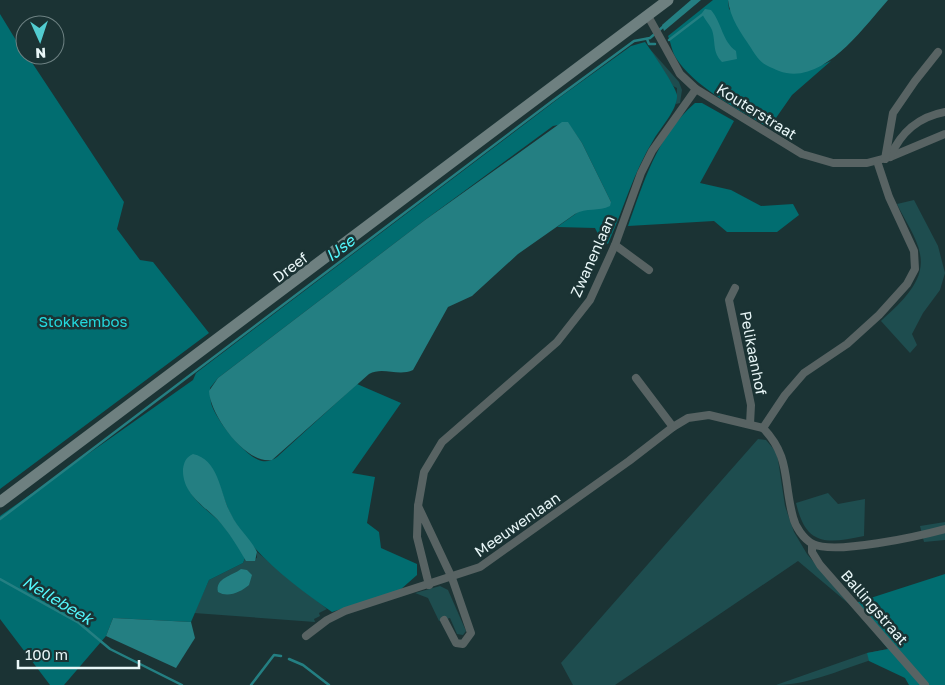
<svg xmlns="http://www.w3.org/2000/svg" width="945" height="685" viewBox="0 0 945 685" font-family="'Golos Text',sans-serif">
	<style>
		.green { fill: #1e4d4f }
		.forest { fill: #016d70 }
		.water { fill: #247f82 }
		.lines { fill: none; stroke-linecap: round; stroke-linejoin: round }
		.stream { stroke: #247f82; stroke-width: 2.5 }
		.minor { stroke: #586363; stroke-width: 8 }
		.secondary { stroke: #6e8080; stroke-width: 11 }
		.labels { text-anchor: middle; dominant-baseline: central; stroke-width: 5; stroke-linejoin: round; paint-order: stroke }
		.street-label { font-size: 15px; fill: #e9f7f8; stroke: #1b3334 }
		.park-label { font-size: 15px; fill: #23dadf; stroke: #1b3334 }
		.water-label { font-size: 16px; font-style: italic; fill: #53f7fc; stroke: #1b3334 }
	</style>
	<rect width="100%" height="100%" fill="#1b3334"/>
	<g class="green">
		<path d="M649 48 679 82 682 90 680 103 676 104 677 88 673 86Z"/>
		<path d="M914 200 938 246 945 273 940 290 923 313 912 334 917 345 910 353 881 321C899 304 926 282 920 254 917 237 904 219 897 204Z"/>
		<path d="M758 439 766 440 777 453 785 506 794 532 807 554 849 604 798 561 615 685H573L561 663Z"/>
		<path d="M828 493 838 504 865 499 864 536C826 544 806 546 796 503Z"/>
		<path d="M945 522V540L924 542 920 526Z"/>
		<path d="M257 552 327 609 319 613 320 616 314 619 315 622 194 613 209 580 243 563 245 558 247 561 257 558Z"/>
		<path d="M440 586 448 590 466 631 463 635 457 634 450 618 439 621 428 598 415 593Z"/>
		<path d="M888 649 892 654C853 663 815 685 776 685L867 653Z"/>
	</g>
	<g class="forest">
		<path d="M713 0H728L729 9 810 70 831 61 792 95 769 128C740 110 694 87 676 58 672 52 671 43 668 36Z"/>
		<path d="M0 14 25 55H27L124 202 117 229 140 260 153 262 209 333 0 489Z"/>
		<path d="M645 42C651 50 676 87 677 95 678 109 661 127 654 139 633 173 624 208 608 244L601 240 595 228 557 227 581 210 611 202 582 143 568 123 553 126 425 220 218 378 210 388C211 393 210 398 211 403 215 419 246 458 262 461 268 462 273 460 277 457L357 384 401 403 352 473 375 477 367 523 379 532 381 548 417 564V575L400 590 332 612C296 587 249 552 230 513 222 496 221 484 211 467L188 488C195 502 206 509 217 519 227 529 238 545 245 558L243 563 209 580 191 622 113 618 106 636 64 685H50L0 619V516L193 380 196 373 563 95 631 46Z"/>
		<path d="M695 103H702L734 121 700 183 731 190 761 206 793 204 799 215 777 232H727L714 221 628 226C644 181 657 136 695 103Z"/>
		<path d="M945 574V685H929L915 669 922 685H909L905 678 869 661 867 653 888 649 852 604Z"/>
	</g>
	<g class="water">
		<path d="M691 0H701L664 31 662 25Z"/>
		<path d="M728 0H888C863 28 822 87 779 71 763 64 760 63 751 48 741 33 730 18 728 0Z"/>
		<path d="M705 9 711 10C722 23 722 41 736 51L737 59 722 62C712 52 716 42 712 30 709 23 704 19 702 13Z"/>
		<path d="M562 122H568L582 143 611 202 610 206C599 212 586 207 575 214L518 254 472 296 448 307 413 370C398 377 383 366 369 374L272 460C246 465 210 415 209 391L218 378 425 220Z"/>
		<path d="M193 454C220 460 220 495 231 514 238 529 251 539 257 552L255 561H246C238 547 228 531 217 519 203 505 182 493 183 469 184 462 186 457 193 454Z"/>
		<path d="M241 569 247 570 252 575 249 585C241 592 228 598 218 592 215 578 232 576 241 569Z"/>
		<path d="M113 618 191 622 195 638 176 668 106 636Z"/>
	</g>
	<g class="lines">
		<g class="stream">
			<path d="M647 39 649 44H655"/>
			<path d="M669 40 703 14"/>
			<path d="M0 519 551 102 634 41 650 38 665 25"/>
			<path d="M0 579 79 623 110 649 182 685"/>
			<path d="M289 659 303 665 329 685"/>
			<path d="M251 685 274 655 281 656"/>
		</g>
		<g class="minor">
			<path d="M648 16 680 74 696 89 802 154 833 163H867L890 157 945 134"/>
			<path d="M890 157C901 132 918 117 945 112"/>
			<path d="M885 159 893 113 915 81 938 52"/>
			<path d="M615 245 649 270"/>
			<path d="M735 288 729 300 751 405 750 424"/>
			<path d="M636 378 673 427"/>
			<path d="M763 428 785 395 804 373 847 344 879 315 907 284 915 269 914 251 889 197 877 161"/>
			<path d="M763 428C791 457 783 481 793 517 795 526 803 539 813 544 835 555 919 536 945 529"/>
			<path d="M418 506 424 472 442 442 557 342 590 300 615 245 641 173 652 151 696 89"/>
			<path d="M812 544V552L820 565 925 685"/>
			<path d="M429 585 417 537 418 506 452 578 471 633 463 644 456 643 444 620"/>
			<path d="M306 636 327 620 345 611 480 567 629 461 673 427 688 418 709 415 763 428"/>
		</g>
		<path class="secondary" d="M0 502 668 0"/>
	</g>
	<g class="labels">
		<g class="street-label">
			<text transform="translate(757 111) rotate(32)">Kouterstraat</text>
			<text transform="translate(592 256) rotate(-66)">Zwanenlaan</text>
			<text transform="translate(290 267) rotate(-37)">Dreef</text>
			<text transform="translate(754 353) rotate(79)">Pelikaanhof</text>
			<text transform="translate(517 524) rotate(-35)">Meeuwenlaan</text>
			<text transform="translate(875 607) rotate(49)">Ballingstraat</text>
		</g>
		<g class="park-label">
			<text x="83" y="321">Stokkembos</text>
		</g>
		<g class="water-label">
			<text transform="translate(340 248) rotate(-37)">IJse</text>
			<text transform="translate(58 600) rotate(31)">Nellebeek</text>
		</g>
	</g>
	<g transform="translate(40 40) rotate(177)"><circle r="24" fill="#1b3334" stroke="#6d8182"/>
	<path d="M0-4L9 19L0 12L-9 19Z" fill="#52ccd0"/>
	<text y="-8" font-size="14" font-weight="bold" text-anchor="middle" fill="#e9f7f8">N</text>
	</g>
	<path d="M18 660v8h121v-8" fill="none" stroke="#e9f7f8" stroke-width="2.5"/>
	<text x="25" y="660" font-size="15" fill="#e9f7f8" stroke="#1b3334" stroke-width="4" paint-order="stroke">100 m</text>
</svg>
